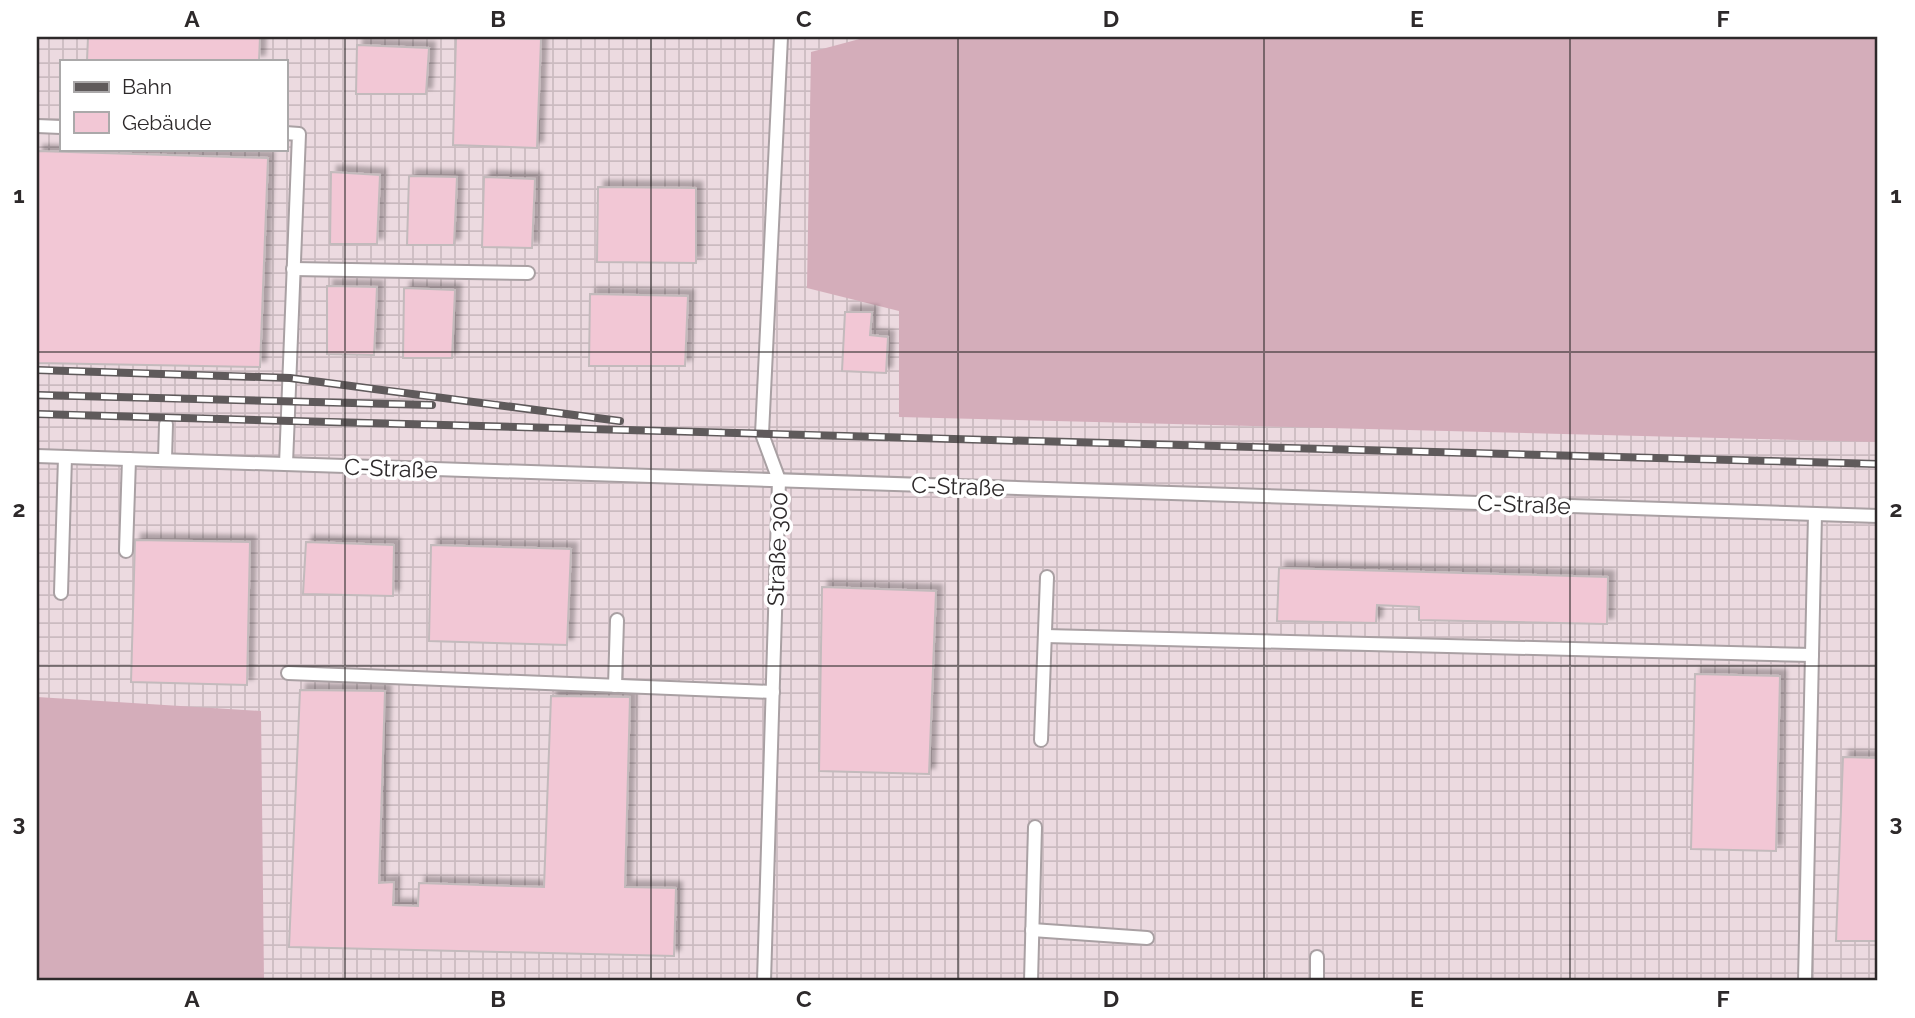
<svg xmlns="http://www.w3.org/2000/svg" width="1915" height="1018" viewBox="0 0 1915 1018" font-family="Raleway,sans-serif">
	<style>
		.industrial { fill: url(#industrial-grid); fill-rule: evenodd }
		.grass { fill: #d4adba }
		.building { fill: #f2c7d5; stroke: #c3babc; stroke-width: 2; filter: url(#shadow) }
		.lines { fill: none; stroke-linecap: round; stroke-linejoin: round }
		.lane-casing { stroke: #a9a0a3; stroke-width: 16 }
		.lane { stroke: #fff; stroke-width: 12 }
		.rail-casing { stroke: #5f5a5b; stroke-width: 8 }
		.rail { stroke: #fff; stroke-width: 5; stroke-dasharray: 16; stroke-linecap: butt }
		.grid { fill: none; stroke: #2d292a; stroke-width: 2; stroke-opacity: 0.55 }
		.labels { text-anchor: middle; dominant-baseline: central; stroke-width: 7; stroke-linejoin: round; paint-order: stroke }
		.street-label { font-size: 23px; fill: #2d292a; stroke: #fff }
		.neatline { fill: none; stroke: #2d292a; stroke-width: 2.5 }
		.grid-label { font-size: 23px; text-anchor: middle; font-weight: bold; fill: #2d292a }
	</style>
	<defs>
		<pattern id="industrial-grid" width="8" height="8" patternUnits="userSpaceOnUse" patternTransform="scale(1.75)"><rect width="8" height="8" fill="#ecdae0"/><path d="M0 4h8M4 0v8" fill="none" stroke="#cbbbc0"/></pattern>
		<filter id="shadow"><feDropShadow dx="6" dy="-6" stdDeviation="2" flood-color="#0004"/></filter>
	</defs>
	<rect width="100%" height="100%" fill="#f4eaed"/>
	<path class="industrial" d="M37 37H1878V981H37ZM61 61H285V149H61Z"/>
	<g class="grass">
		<path d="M867 37H1878V442L899 417V311L807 288 811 52Z"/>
		<path d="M37 697 261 711 264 981H37Z"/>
	</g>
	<g class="building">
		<path d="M88 37H260L259 61H87Z"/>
		<path d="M456 37 541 39 537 148 453 145Z"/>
		<path d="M357 45 429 48 426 94H356Z"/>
		<path d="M37 151 268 158 260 367 37 363Z"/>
		<path d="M331 172 380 175 377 244H330Z"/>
		<path d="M409 176 457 177 454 245H407Z"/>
		<path d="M484 177 535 179 532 248 482 247Z"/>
		<path d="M598 187 696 188V263L597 262Z"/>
		<path d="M327 286 377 287 374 355 327 354Z"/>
		<path d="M404 288 455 290 452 358H403Z"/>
		<path d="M590 294 688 296 685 366H589Z"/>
		<path d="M845 312H872L870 335 888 337 886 373 842 371Z"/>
		<path d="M135 540 250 542 247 685 131 682Z"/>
		<path d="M306 542 394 545 393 596 303 594Z"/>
		<path d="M431 545 571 549 567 645 429 641Z"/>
		<path d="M1279 568 1608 577 1607 624 1419 620V607L1377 605 1376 623 1277 621Z"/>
		<path d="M822 587 936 591 929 774 819 771Z"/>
		<path d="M1695 674 1780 676 1776 851 1691 849Z"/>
		<path d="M300 690 385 691 379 883 394 882 393 905 418 906 419 883 544 887 551 696 630 697 625 887 676 888 674 956 289 947Z"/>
		<path d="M1843 757 1878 758V941H1836Z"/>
	</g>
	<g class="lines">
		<defs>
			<g id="lane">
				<path d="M37 126 61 127"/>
				<path d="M285 133 299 134 286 464"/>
				<path d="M293 269 528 273"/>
				<path d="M37 456 1878 516"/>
				<path d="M165 460 166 424"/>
				<path d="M126 551 129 459"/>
				<path d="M61 593 65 457"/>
				<path d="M1045 636 1812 655"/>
				<path d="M288 673 773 692"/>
				<path d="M615 686 617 620"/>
				<path d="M1041 740 1047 577"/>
				<path d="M1032 930 1147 938"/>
				<path d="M764 981 779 480 762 434 781 37"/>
				<path d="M1031 981 1035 827"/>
				<path d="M1317 981V957"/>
				<path d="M1805 981 1815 514"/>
			</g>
		</defs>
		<use href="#lane" class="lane-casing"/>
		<use href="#lane" class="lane"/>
		<defs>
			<g id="rail">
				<path d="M37 370 290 378 620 421"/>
				<path d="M37 395 432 405"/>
				<path d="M37 414 1878 464"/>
			</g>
		</defs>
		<use href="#rail" class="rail-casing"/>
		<use href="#rail" class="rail"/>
	</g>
	<path class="grid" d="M345 37V981M651 37V981M958 37V981M1264 37V981M1570 37V981M37 352H1878M37 666H1878"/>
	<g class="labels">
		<g class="street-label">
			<text transform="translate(391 468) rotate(2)">C-Straße</text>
			<text transform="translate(958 486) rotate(2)">C-Straße</text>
			<text transform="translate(1524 504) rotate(2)">C-Straße</text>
			<text transform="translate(777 549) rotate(-88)">Straße 300</text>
		</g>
	</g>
	<rect width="1915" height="1018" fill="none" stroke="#ffffff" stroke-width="77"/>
	<rect x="60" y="60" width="228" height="91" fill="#ffffff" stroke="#aba9aa" stroke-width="2"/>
	<rect x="74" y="82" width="35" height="10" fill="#5f5a5b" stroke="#aba9aa" stroke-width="2"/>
	<text x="122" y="94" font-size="21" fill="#2d292a">Bahn</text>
	<rect x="74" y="112" width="35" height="21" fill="#f2c7d5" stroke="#aba9aa" stroke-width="2"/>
	<text x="122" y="130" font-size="21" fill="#2d292a">Gebäude</text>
	<rect x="38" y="38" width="1838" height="941" class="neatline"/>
	<g class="grid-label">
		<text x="192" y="27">A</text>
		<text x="498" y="27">B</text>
		<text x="804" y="27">C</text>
		<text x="1111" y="27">D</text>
		<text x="1417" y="27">E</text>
		<text x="1723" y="27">F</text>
		<text x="19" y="203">1</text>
		<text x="1896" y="203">1</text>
		<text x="19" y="517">2</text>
		<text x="1896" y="517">2</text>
		<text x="19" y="831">3</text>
		<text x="1896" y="831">3</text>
		<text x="192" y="1007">A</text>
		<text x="498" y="1007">B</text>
		<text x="804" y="1007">C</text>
		<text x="1111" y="1007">D</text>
		<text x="1417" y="1007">E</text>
		<text x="1723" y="1007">F</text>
	</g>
</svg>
